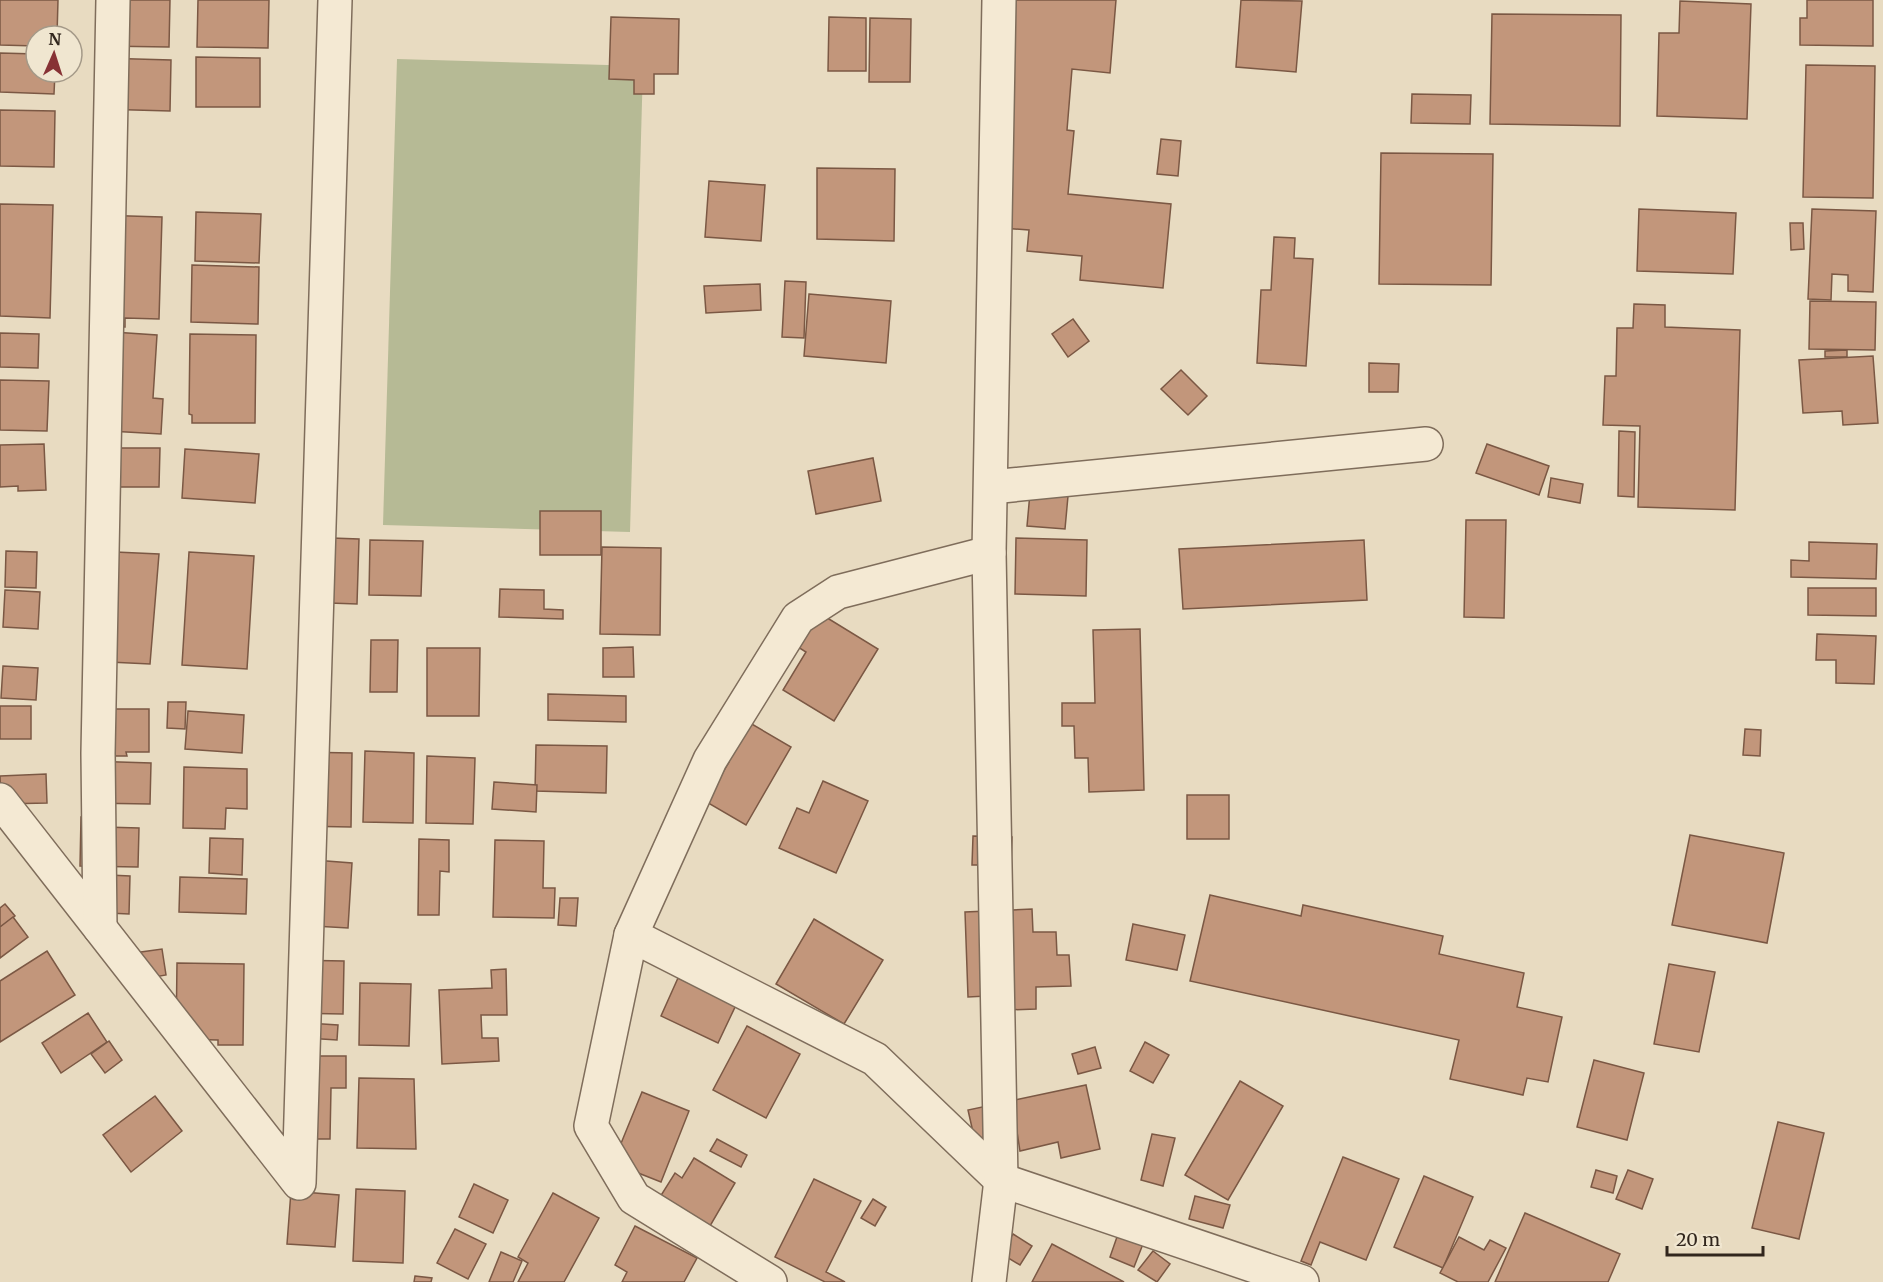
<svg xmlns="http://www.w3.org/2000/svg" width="1883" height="1282" viewBox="0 0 1883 1282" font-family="Merriweather,serif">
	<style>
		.cemetery { fill: #b6ba95 }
		.building { fill: #c2967b; stroke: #7b5844; stroke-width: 1.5 }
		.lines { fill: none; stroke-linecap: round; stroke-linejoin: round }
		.minor-casing { stroke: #7f6d5b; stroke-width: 36 }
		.minor { stroke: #f4e9d3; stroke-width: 33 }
	</style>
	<rect width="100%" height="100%" fill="#e8dbc1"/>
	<path class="cemetery" d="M397 59 643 66 630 532 383 525Z"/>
	<g class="building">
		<path d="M0 0H58L57 36H36V46L0 45Z"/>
		<path d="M103 0H170L169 47 103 46Z"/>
		<path d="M198 0H269L268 48 197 47Z"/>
		<path d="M1015 0H1116L1110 73 1072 69 1067 130 1074 131 1068 194 1171 204 1163 288 1080 280 1082 256 1027 251 1029 230 1002 228Z"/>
		<path d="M1241 0 1302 1 1296 72 1236 67Z"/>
		<path d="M1807 0H1873V46L1800 45V18H1807Z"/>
		<path d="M1680 1 1751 4 1747 119 1657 116 1659 33H1679Z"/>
		<path d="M1492 14 1621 15 1620 126 1490 124Z"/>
		<path d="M611 17 679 19 678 74H654V94H634V80L609 79Z"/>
		<path d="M829 17 866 18V71H828Z"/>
		<path d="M870 18 911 19 910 82H869Z"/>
		<path d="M0 53 36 54V72H55L54 94 0 92Z"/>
		<path d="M196 57 260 58V107H196Z"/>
		<path d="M101 58 171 60 170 111 99 109Z"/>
		<path d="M1806 65 1875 66 1873 198 1803 197Z"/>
		<path d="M1412 94 1471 95 1470 124 1411 123Z"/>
		<path d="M0 110 55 111 54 167 0 166Z"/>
		<path d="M1161 139 1181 141 1178 176 1157 174Z"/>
		<path d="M1381 153 1493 154 1491 285 1379 284Z"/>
		<path d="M817 168 895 169 894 241 817 239Z"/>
		<path d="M709 181 765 185 761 241 705 237Z"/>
		<path d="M0 204 53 205 50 318 0 316Z"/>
		<path d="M1639 209 1736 213 1733 274 1637 271Z"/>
		<path d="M1812 209 1876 211 1873 292 1848 291V275L1832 274 1831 300 1808 299Z"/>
		<path d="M196 212 261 214 259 263 195 261Z"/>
		<path d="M97 215 162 217 159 319 125 318V327L99 326Z"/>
		<path d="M1790 223H1803L1804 249 1791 250Z"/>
		<path d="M1274 237 1295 238 1294 258 1313 259 1306 366 1257 363 1261 290H1271Z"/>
		<path d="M192 265 259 267 258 324 191 322Z"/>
		<path d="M785 281 806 282 804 338 782 337Z"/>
		<path d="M760 284 761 310 706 313 704 286Z"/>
		<path d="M809 294 891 301 886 363 804 356Z"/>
		<path d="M1810 301 1876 302 1875 350 1809 349Z"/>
		<path d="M1634 304 1665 305V327L1740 330 1735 510 1638 507 1640 426 1603 425 1605 376H1616L1617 328H1633Z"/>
		<path d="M1073 319 1089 341 1068 357 1052 334Z"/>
		<path d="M98 331 157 335 153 398 163 399 161 434 92 430Z"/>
		<path d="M0 333 39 334 38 368 0 367Z"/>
		<path d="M190 334 256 335 255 423H192V415L189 414Z"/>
		<path d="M1847 350V357H1825V351Z"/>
		<path d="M1873 356 1878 423 1843 425 1842 411 1803 413 1799 360Z"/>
		<path d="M1369 363 1399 364 1398 392H1369Z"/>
		<path d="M1181 370 1207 396 1188 415 1161 389Z"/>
		<path d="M0 380 49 381 47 431 0 430Z"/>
		<path d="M1619 431 1635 432 1634 497 1618 496Z"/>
		<path d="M44 444 46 490 18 491V486L0 487V445Z"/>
		<path d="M1487 444 1549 466 1539 495 1476 473Z"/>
		<path d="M91 448H160L159 487H91Z"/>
		<path d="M185 449 259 454 255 503 182 498Z"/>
		<path d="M873 458 881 501 816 514 808 471Z"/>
		<path d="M1551 478 1583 484 1580 503 1548 497Z"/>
		<path d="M1030 493 1068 496 1065 529 1027 526Z"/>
		<rect x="540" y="511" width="61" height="44"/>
		<path d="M1466 520H1506L1504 618 1464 617Z"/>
		<path d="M303 537 359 539 357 604 301 602Z"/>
		<path d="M1016 538 1087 540 1086 596 1015 594Z"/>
		<path d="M370 540 423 541 421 596 369 595Z"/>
		<path d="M1364 540 1367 600 1183 609 1179 549Z"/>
		<path d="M1809 542 1877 544 1876 579 1791 577V560L1809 561Z"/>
		<path d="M602 547 661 548 660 635 600 634Z"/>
		<path d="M6 551 37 552 36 588 5 587Z"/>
		<path d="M93 551 159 554 150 664 88 661Z"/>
		<path d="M189 552 254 556 247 669 182 665Z"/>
		<path d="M1808 588H1876V616L1808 615Z"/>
		<path d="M500 589 544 590V609L563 610V619L499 617Z"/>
		<path d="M5 590 40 592 38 629 3 627Z"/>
		<path d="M811 608 878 649 834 721 783 690 806 652 790 642Z"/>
		<path d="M1140 629 1144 790 1089 792 1088 758H1075L1074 726H1062V703H1095L1093 630Z"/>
		<path d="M1817 634 1876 636 1874 684 1836 683V660H1816Z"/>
		<path d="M371 640H398L397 692H370Z"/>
		<path d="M633 647 634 677H603V648Z"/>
		<path d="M427 648H480L479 716H427Z"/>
		<path d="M3 666 38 668 36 700 1 698Z"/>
		<path d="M548 694 626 696V722L548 720Z"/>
		<path d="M168 702H186L185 729 167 728Z"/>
		<rect x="0" y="706" width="31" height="33"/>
		<path d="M87 709H149V752H126L127 756H87Z"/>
		<path d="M188 711 244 715 242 753 185 749Z"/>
		<path d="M738 716 791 747 746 825 691 793 716 784 729 762 725 759Z"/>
		<path d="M1745 729 1761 730 1760 756 1743 755Z"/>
		<path d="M536 745 607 746 606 793 535 791Z"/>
		<path d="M365 751 414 753 413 823 363 822Z"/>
		<path d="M298 752 352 753 351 827 297 826Z"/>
		<path d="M427 756 475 758 473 824 426 823Z"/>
		<path d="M88 761 151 763 150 804 87 803Z"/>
		<path d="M184 767 247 769V809L226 808 225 829 183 828Z"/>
		<path d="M46 774 47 803 1 804 0 776Z"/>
		<path d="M823 781 868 801 836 873 779 848 797 808 809 813Z"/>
		<path d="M494 782 537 785 536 812 492 809Z"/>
		<rect x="1187" y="795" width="42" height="44"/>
		<path d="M81 817 104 818V827L139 828 138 867 80 866Z"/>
		<path d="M1690 835 1784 853 1767 943 1672 925Z"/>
		<path d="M973 836 1012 837 1011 865H972Z"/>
		<path d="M210 838 243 839 242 875 209 873Z"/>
		<path d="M419 839 449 840V872L440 871 439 915H418Z"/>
		<path d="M495 840 544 841 543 888H555L554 918 493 917Z"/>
		<path d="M301 859 352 863 348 928 297 925Z"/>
		<path d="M87 874 130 876 129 914 86 912Z"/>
		<path d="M180 877 247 879 246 914 179 912Z"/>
		<path d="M1210 895 1301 916 1303 905 1443 936 1439 954 1524 973 1517 1007 1562 1017 1548 1082 1527 1078 1523 1095 1450 1079 1459 1040 1190 981Z"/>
		<path d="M560 898H578L576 926 558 925Z"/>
		<path d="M5 904 15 916 0 928V908Z"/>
		<path d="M1032 909 1033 932H1056L1057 955H1069L1071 986 1036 987V1009L1007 1010 1006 995 968 997 965 912Z"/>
		<path d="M13 917 28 937 0 958V927Z"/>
		<path d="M814 919 883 960 844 1024 776 984Z"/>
		<path d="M1133 924 1185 935 1177 970 1126 960Z"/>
		<path d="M162 949 166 975 138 980 134 953Z"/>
		<path d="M47 951 75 995 0 1042V981Z"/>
		<path d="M290 960 344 961 343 1014 288 1013Z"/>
		<path d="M177 963 244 964 243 1045H218V1040L176 1039Z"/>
		<path d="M1669 964 1715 972 1699 1052 1654 1044Z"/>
		<path d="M506 969 507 1015H481L482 1038H498L499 1061 442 1064 439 990 492 988 491 970Z"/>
		<path d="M678 978 736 1005 718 1043 661 1016Z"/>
		<path d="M360 983 411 984 409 1046 359 1045Z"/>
		<path d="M88 1013 107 1042 61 1073 42 1043Z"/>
		<path d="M307 1023 338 1025 337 1040 306 1038Z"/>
		<path d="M747 1026 800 1054 766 1118 713 1090Z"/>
		<path d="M109 1041 122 1060 105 1073 91 1054Z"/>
		<path d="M1145 1042 1169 1055 1153 1083 1130 1071Z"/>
		<path d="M1095 1047 1101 1068 1078 1074 1072 1054Z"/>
		<path d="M287 1056H346V1088H331L330 1139H286Z"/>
		<path d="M1594 1060 1644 1073 1627 1140 1577 1127Z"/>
		<path d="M359 1078 414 1079 416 1149 357 1148Z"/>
		<path d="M1240 1081 1283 1106 1228 1200 1185 1175Z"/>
		<path d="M1086 1085 1100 1149 1061 1158 1058 1142 1020 1151 1017 1132 975 1141 968 1110Z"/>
		<path d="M642 1092 689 1111 661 1182 613 1163Z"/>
		<path d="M155 1096 182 1131 131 1172 103 1135Z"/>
		<path d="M1778 1122 1824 1133 1799 1239 1752 1228Z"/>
		<path d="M1152 1134 1175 1138 1163 1186 1141 1180Z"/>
		<path d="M717 1139 747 1155 741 1167 710 1151Z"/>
		<path d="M1343 1157 1399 1179 1366 1260 1320 1242 1311 1265 1301 1261Z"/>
		<path d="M694 1158 735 1183 710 1226 660 1197 675 1173 682 1178Z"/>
		<path d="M1596 1170 1617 1176 1613 1193 1591 1187Z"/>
		<path d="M1628 1170 1653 1179 1642 1209 1616 1199Z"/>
		<path d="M1424 1176 1473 1197 1443 1268 1394 1247Z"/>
		<path d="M814 1179 861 1201 826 1272 845 1282H825L775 1257Z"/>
		<path d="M474 1184 508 1200 493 1233 459 1217Z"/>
		<path d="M356 1189 405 1191 403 1263 353 1261Z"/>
		<path d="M291 1191 339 1195 335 1247 287 1244Z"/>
		<path d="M553 1193 599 1218 564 1282H518L528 1263 518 1257Z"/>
		<path d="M1195 1196 1230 1205 1223 1228 1189 1219Z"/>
		<path d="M873 1199 886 1207 875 1226 861 1218Z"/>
		<path d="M1525 1213 1620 1254 1608 1282H1495Z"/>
		<path d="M635 1226 697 1258 684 1282H622L627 1272 615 1265Z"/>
		<path d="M455 1229 486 1244 468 1279 437 1263Z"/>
		<path d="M1013 1234 1032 1246 1020 1265 1000 1253Z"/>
		<path d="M1118 1234 1143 1244 1134 1267 1110 1257Z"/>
		<path d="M1459 1237 1484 1250 1490 1240 1506 1248 1488 1282H1458L1440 1273Z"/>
		<path d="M1052 1244 1124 1282H1032Z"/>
		<path d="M1153 1251 1170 1264 1157 1282 1138 1270Z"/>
		<path d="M501 1252 522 1261 513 1282H489Z"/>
		<path d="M415 1276 432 1278 431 1282H414Z"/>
	</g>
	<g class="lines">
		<defs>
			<g id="minor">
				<path d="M991 487 1426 444"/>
				<path d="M0 800 299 1183 335 0"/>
				<path d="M100 928 98 753 113 0"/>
				<path d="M631 935 875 1059 1001 1180 1302 1282"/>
				<path d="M770 1282 634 1198 591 1126 631 935 710 760 798 618 838 592 989 553"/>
				<path d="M989 1282 1001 1180 989 553 999 0"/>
			</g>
		</defs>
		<use href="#minor" class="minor-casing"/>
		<use href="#minor" class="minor"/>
	</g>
	<g transform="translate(54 54) rotate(3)"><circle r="28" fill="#f0e6d0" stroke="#a49988" stroke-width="1.5"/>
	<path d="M0-4.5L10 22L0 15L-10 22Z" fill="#873235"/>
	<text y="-9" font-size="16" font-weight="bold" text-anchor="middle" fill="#31261d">N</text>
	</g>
	<path d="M1667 1246v9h96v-9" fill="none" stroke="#31261d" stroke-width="3"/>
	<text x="1676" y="1246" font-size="18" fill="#31261d" stroke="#f0e6d0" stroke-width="4.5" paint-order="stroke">20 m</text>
</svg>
